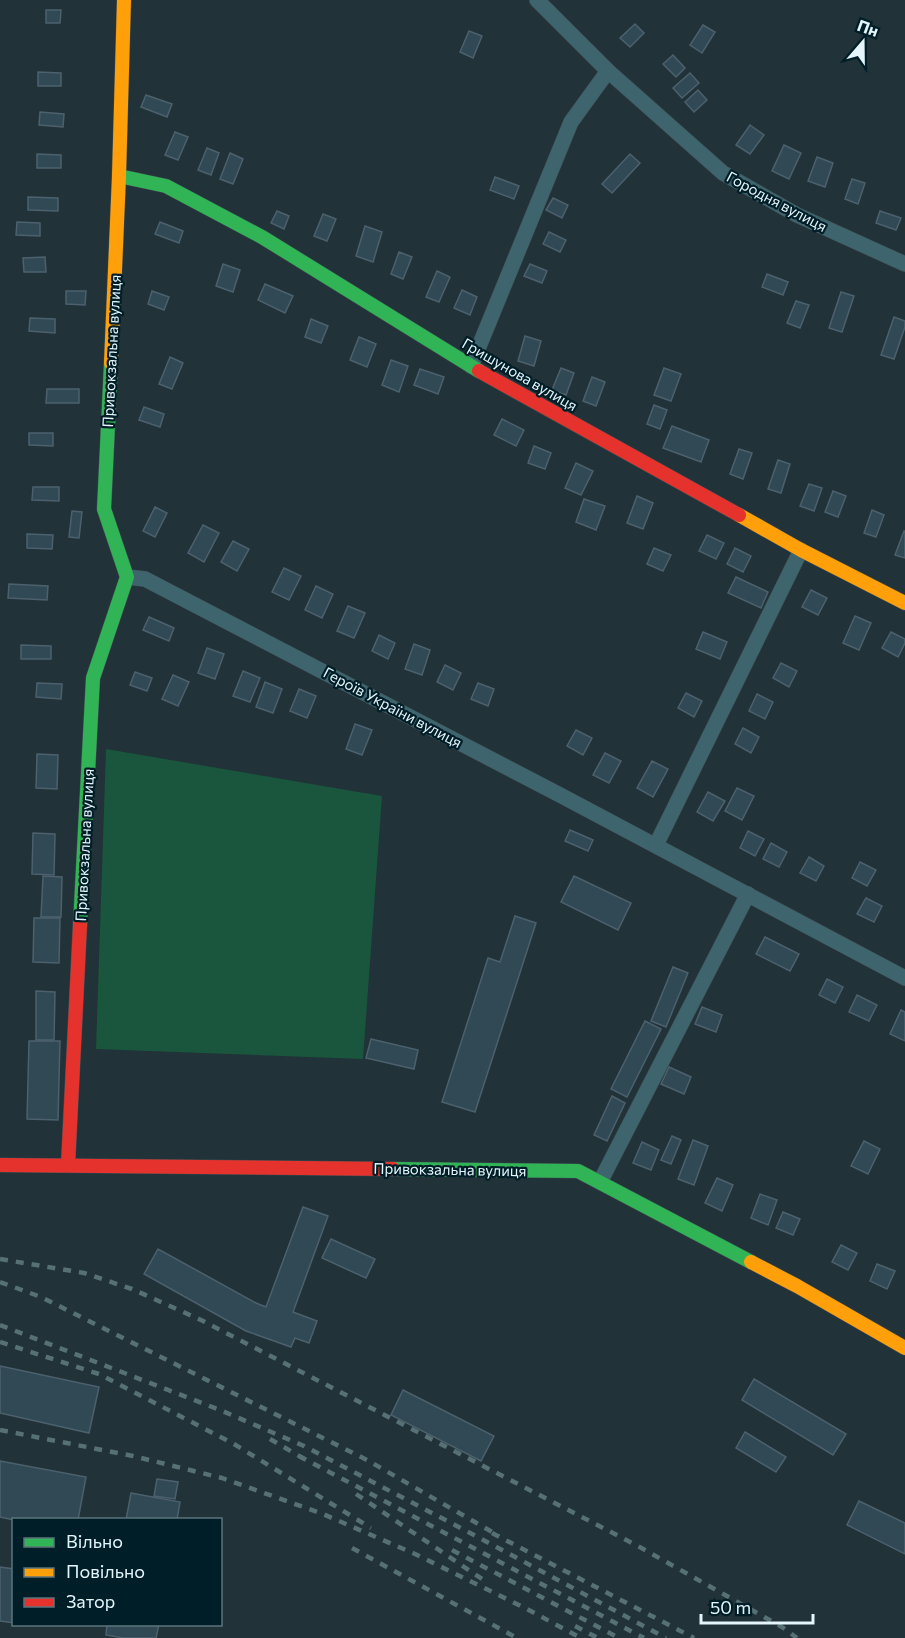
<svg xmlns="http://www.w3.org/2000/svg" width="905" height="1638" viewBox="0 0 905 1638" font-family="Commissioner,sans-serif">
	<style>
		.green { fill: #1a553d }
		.building { fill: #304954; stroke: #4c616d; stroke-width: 1.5 }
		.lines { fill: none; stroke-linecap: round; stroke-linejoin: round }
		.street-casing { stroke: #3f4d52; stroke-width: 16 }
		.fast-casing { stroke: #3f4d52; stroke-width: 15 }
		.slow-casing { stroke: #3f4d52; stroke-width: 15 }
		.jam-casing { stroke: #3f4d52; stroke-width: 15 }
		.street { stroke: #3e646d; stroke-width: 15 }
		.fast { stroke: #30b455; stroke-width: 14 }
		.slow { stroke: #ff9f0a; stroke-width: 14 }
		.jam { stroke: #e5322d; stroke-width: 14 }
		.rail { stroke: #577076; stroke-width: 4.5; stroke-dasharray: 8 8; stroke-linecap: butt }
		.labels { text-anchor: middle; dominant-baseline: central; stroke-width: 4.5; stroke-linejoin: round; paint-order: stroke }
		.street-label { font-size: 15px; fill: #e4f5fb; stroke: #001e27 }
	</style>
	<rect width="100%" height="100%" fill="#213238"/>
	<path class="green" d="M106 749 382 796 363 1059 96 1049Z"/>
	<g class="building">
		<path d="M46 10H61L60 23H46Z"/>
		<path d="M635 24 644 33 630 47 620 38Z"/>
		<path d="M703 25 715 32 702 53 690 45Z"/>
		<path d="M469 31 482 36 473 58 460 52Z"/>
		<path d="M673 55 685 68 676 77 663 64Z"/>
		<path d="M38 72 61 73V86H38Z"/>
		<path d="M690 73 699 83 682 98 673 88Z"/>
		<path d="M698 90 707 100 694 112 685 102Z"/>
		<path d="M146 95 172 104 167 117 141 107Z"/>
		<path d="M40 112 64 114 63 127 39 125Z"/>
		<path d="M750 125 764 135 750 154 736 145Z"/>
		<path d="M175 132 188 137 178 160 165 155Z"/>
		<path d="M784 145 801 153 789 179 772 171Z"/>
		<path d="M207 148 219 153 211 175 198 170Z"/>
		<path d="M230 153 243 159 233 184 220 179Z"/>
		<path d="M37 154 61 155V168H37Z"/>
		<path d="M630 154 640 163 612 193 602 184Z"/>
		<path d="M817 157 833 163 825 187 808 181Z"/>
		<path d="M495 177 519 186 514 199 490 190Z"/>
		<path d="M852 179 865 183 858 204 845 199Z"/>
		<path d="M28 197 58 198V211L28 210Z"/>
		<path d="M553 198 568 205 562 218 546 210Z"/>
		<path d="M277 211 289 216 284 229 271 223Z"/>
		<path d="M880 211 901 218 896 230 876 223Z"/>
		<path d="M323 214 336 219 327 241 314 236Z"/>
		<path d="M17 222 40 223V236L16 235Z"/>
		<path d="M160 222 183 231 179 243 155 234Z"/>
		<path d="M365 226 382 232 373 262 356 256Z"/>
		<path d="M549 232 566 240 560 252 543 244Z"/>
		<path d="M399 252 412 257 403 279 391 274Z"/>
		<path d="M45 257 46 272H24L23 258Z"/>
		<path d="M223 264 240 270 233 292 216 286Z"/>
		<path d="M530 264 547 271 542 283 524 276Z"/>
		<path d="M437 271 450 277 439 302 426 297Z"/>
		<path d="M767 274 788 282 783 295 762 287Z"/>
		<path d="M265 284 293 296 285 313 258 300Z"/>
		<path d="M462 290 477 297 470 315 454 308Z"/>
		<path d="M66 291H86L85 305 66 304Z"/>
		<path d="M152 291 169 297 164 310 148 304Z"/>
		<path d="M841 292 854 296 842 332 829 328Z"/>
		<path d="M796 301 809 305 800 328 787 323Z"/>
		<path d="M894 317 905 321V327L894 359 881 355Z"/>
		<path d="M30 318 55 319V333L29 331Z"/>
		<path d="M311 319 328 326 321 343 305 337Z"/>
		<path d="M525 336 541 341 534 366 518 361Z"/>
		<path d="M359 337 376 344 367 367 350 360Z"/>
		<path d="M170 357 183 363 172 389 159 384Z"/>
		<path d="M391 360 408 366 399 392 382 385Z"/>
		<path d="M561 368 574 373 566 395 552 390Z"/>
		<path d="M664 368 681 374 671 401 654 395Z"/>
		<path d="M420 369 444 377 438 394 414 385Z"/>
		<path d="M592 377 605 382 596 406 583 401Z"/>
		<path d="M47 389H79V403H46Z"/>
		<path d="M654 405 667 410 660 429 647 424Z"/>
		<path d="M144 407 164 414 160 427 139 420Z"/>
		<path d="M502 419 524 430 516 446 494 435Z"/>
		<path d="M672 426 709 440 701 462 663 448Z"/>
		<path d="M29 433H53V446L29 445Z"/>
		<path d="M534 446 551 453 545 469 528 463Z"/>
		<path d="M739 449 752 453 743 479 730 474Z"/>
		<path d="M778 460 790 464 781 493 768 489Z"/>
		<path d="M576 463 593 471 581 495 565 488Z"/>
		<path d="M809 484 822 488 814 511 800 506Z"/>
		<path d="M33 487H59V501L32 500Z"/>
		<path d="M833 491 846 496 838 517 825 512Z"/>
		<path d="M637 496 653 503 643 529 627 523Z"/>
		<path d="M584 499 605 506 596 530 576 522Z"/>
		<path d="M155 507 167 513 155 537 143 531Z"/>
		<path d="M872 510 884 515 876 537 864 533Z"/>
		<path d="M72 511 82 512 79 538 69 537Z"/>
		<path d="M203 525 219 533 204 562 188 553Z"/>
		<path d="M904 531H905V558L895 555Z"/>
		<path d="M27 534 53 535 52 549 27 548Z"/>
		<path d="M707 535 724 543 716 559 699 551Z"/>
		<path d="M233 541 249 549 237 571 221 562Z"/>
		<path d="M654 548 671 555 663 571 647 564Z"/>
		<path d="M735 548 751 556 743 572 727 564Z"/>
		<path d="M284 568 301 576 289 600 272 592Z"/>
		<path d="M736 577 768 592 761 608 728 593Z"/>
		<path d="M9 584 48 586 47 600 8 598Z"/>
		<path d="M316 586 333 594 322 618 305 610Z"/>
		<path d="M811 590 827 598 818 615 802 607Z"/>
		<path d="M348 606 365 613 354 638 337 631Z"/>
		<path d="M855 616 871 623 859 650 843 643Z"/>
		<path d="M149 617 174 628 169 641 143 630Z"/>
		<path d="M703 632 727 642 720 659 696 649Z"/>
		<path d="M891 632 905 639V643L898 657 882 648Z"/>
		<path d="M379 635 395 643 388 659 372 651Z"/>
		<path d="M414 644 430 650 422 675 405 669Z"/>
		<path d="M21 645 51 646V659H21Z"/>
		<path d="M207 648 224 654 215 679 198 673Z"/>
		<path d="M781 663 797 671 789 687 773 678Z"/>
		<path d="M445 665 461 673 453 690 437 682Z"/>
		<path d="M243 671 260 678 250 702 233 696Z"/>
		<path d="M135 672 152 678 147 691 130 685Z"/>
		<path d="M173 675 189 682 178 706 162 699Z"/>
		<path d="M265 682 282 689 273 713 256 707Z"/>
		<path d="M37 683 62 684 61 699 36 697Z"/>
		<path d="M478 683 494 689 488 706 471 699Z"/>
		<path d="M299 689 316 696 307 718 290 711Z"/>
		<path d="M686 693 702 701 694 717 678 708Z"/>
		<path d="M757 694 773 702 765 719 749 711Z"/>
		<path d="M355 724 372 730 362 755 346 749Z"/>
		<path d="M743 728 759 737 751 753 735 744Z"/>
		<path d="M576 730 592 738 583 755 567 746Z"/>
		<path d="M605 753 621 761 609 783 593 775Z"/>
		<path d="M37 754 58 755 57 789 36 788Z"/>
		<path d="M652 761 668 769 653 797 637 788Z"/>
		<path d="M737 788 754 796 742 820 725 811Z"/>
		<path d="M708 792 725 801 713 821 697 812Z"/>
		<path d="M570 830 593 840 588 851 565 841Z"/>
		<path d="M748 831 764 839 755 856 740 848Z"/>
		<path d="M33 833 55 834 54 875 32 874Z"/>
		<path d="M771 843 787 852 779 867 763 859Z"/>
		<path d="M809 857 824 866 816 881 800 873Z"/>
		<path d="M860 862 876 870 867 886 852 878Z"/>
		<path d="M43 876 62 877 61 917H41Z"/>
		<path d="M574 876 631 903 618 930 561 902Z"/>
		<path d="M866 898 882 906 874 922 857 914Z"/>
		<path d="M515 916 536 923 475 1112 442 1102 488 958 500 962Z"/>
		<path d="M34 918H60L59 963 33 962Z"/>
		<path d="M765 937 799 954 790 971 756 954Z"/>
		<path d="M673 967 688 973 666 1027 651 1021Z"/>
		<path d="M827 979 843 987 835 1003 819 995Z"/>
		<path d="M36 991 55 992 54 1040H36Z"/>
		<path d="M857 995 877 1005 869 1021 849 1012Z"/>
		<path d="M702 1007 722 1015 716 1032 695 1024Z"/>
		<path d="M901 1010 905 1012V1041L890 1034Z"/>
		<path d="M645 1021 661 1029 627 1097 611 1089Z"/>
		<path d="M371 1039 418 1050 414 1069 366 1058Z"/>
		<path d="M29 1041H60L58 1120 27 1119Z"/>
		<path d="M669 1067 691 1077 684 1094 661 1084Z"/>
		<path d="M612 1096 625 1103 607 1141 594 1135Z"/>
		<path d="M672 1136 681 1140 671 1164 661 1160Z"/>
		<path d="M693 1140 708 1146 694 1185 678 1179Z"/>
		<path d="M864 1141 880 1149 868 1174 851 1166Z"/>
		<path d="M642 1142 659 1150 651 1170 633 1163Z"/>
		<path d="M717 1178 733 1185 722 1211 705 1203Z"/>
		<path d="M760 1194 777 1200 768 1225 751 1218Z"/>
		<path d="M303 1207 328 1216 293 1312 317 1321 309 1343 295 1338 291 1347 246 1331 144 1274 158 1249 256 1303 266 1307Z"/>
		<path d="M783 1212 800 1219 793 1235 776 1228Z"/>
		<path d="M331 1239 375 1259 366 1278 322 1258Z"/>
		<path d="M841 1245 857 1253 848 1270 832 1262Z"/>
		<path d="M877 1264 895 1271 887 1289 870 1281Z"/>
		<path d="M0 1366 99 1387 89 1433 0 1413Z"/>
		<path d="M754 1379 846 1434 833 1455 742 1400Z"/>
		<path d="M403 1390 494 1436 481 1461 391 1415Z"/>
		<path d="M745 1432 786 1457 776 1472 736 1448Z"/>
		<path d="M0 1461 86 1477 78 1520H14L0 1517Z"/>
		<path d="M157 1479 178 1482 175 1499 154 1496Z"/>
		<path d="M131 1493 180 1502 177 1520H126Z"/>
		<path d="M859 1501 905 1523V1554L847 1525Z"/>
		<path d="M0 1567 14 1569V1623L0 1621Z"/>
		<path d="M107 1624H159L156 1638H123L106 1635Z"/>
	</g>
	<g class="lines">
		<defs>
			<g id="street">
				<path d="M537 0 608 71 723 173 797 215 905 264"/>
				<path d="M471 366 571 122 608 71"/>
				<path d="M127 577 145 579 560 795 905 978"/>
				<path d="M656 845 801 550"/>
				<path d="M600 1182 748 894"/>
			</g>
			<g id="fast">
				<path d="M119 176 166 186 262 237 479 371"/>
				<path d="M80 925 93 678 127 577 104 509 111 363"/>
				<path d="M393 1169 578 1171 751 1262"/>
			</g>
			<g id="slow">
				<path d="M111 363 119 176 124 0"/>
				<path d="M739 515 801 550 905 603"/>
				<path d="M751 1262 797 1286 905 1348"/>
			</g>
			<g id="jam">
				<path d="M479 371 739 515"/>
				<path d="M0 1165 393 1169"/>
				<path d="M68 1165 80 925"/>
			</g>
		</defs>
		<use href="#street" class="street-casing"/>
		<use href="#fast" class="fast-casing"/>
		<use href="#slow" class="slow-casing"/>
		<use href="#jam" class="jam-casing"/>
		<use href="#street" class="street"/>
		<use href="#fast" class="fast"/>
		<use href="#slow" class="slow"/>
		<use href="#jam" class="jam"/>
		<g class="rail">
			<path d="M0 1259 84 1273 132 1289 201 1320 636 1545 782 1627 797 1638"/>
			<path d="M0 1282 41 1297 367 1460 499 1536"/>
			<path d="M0 1325 220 1410 304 1446 474 1535 666 1638"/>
			<path d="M0 1342 99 1374 234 1444 371 1528"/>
			<path d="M0 1430 133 1456 222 1478 323 1514 415 1554 525 1608 581 1638"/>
			<path d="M270 1439 306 1460"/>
			<path d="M299 1456 644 1638"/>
			<path d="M356 1494 485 1581"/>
			<path d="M492 1533 694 1638"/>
			<path d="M352 1548 517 1638"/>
			<path d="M452 1550 619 1638"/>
			<path d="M575 1626 598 1638"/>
		</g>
	</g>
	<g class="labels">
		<g class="street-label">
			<text transform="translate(777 201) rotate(28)">Городня вулиця</text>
			<text transform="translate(111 351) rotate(-87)">Привокзальна вулиця</text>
			<text transform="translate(520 374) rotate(30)">Гришунова вулиця</text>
			<text transform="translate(393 707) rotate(28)">Героїв України вулиця</text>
			<text transform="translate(84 845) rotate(-87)">Привокзальна вулиця</text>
			<text transform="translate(450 1169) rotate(1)">Привокзальна вулиця</text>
		</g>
	</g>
	<rect x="12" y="1518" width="210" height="108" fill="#001e27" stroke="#5b747c" stroke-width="1.5"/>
	<rect x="24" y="1538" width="30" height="9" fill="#30b455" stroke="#5b747c" stroke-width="1.5"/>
	<text x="66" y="1548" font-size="18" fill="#e4f5fb">Вільно</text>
	<rect x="24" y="1568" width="30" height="9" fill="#ff9f0a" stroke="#5b747c" stroke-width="1.5"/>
	<text x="66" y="1578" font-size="18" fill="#e4f5fb">Повільно</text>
	<rect x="24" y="1598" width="30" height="9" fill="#e5322d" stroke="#5b747c" stroke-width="1.5"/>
	<text x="66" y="1608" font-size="18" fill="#e4f5fb">Затор</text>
	<g transform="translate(863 42) rotate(20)" stroke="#001e27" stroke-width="4.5" paint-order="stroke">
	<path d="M0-4.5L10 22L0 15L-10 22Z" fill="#e4f5fb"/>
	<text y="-9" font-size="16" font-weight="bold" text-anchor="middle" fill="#e4f5fb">Пн</text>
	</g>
	<path d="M701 1614v9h112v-9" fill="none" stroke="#e4f5fb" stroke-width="3"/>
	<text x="710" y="1614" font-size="18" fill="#e4f5fb" stroke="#001e27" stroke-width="4.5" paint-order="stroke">50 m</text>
</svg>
